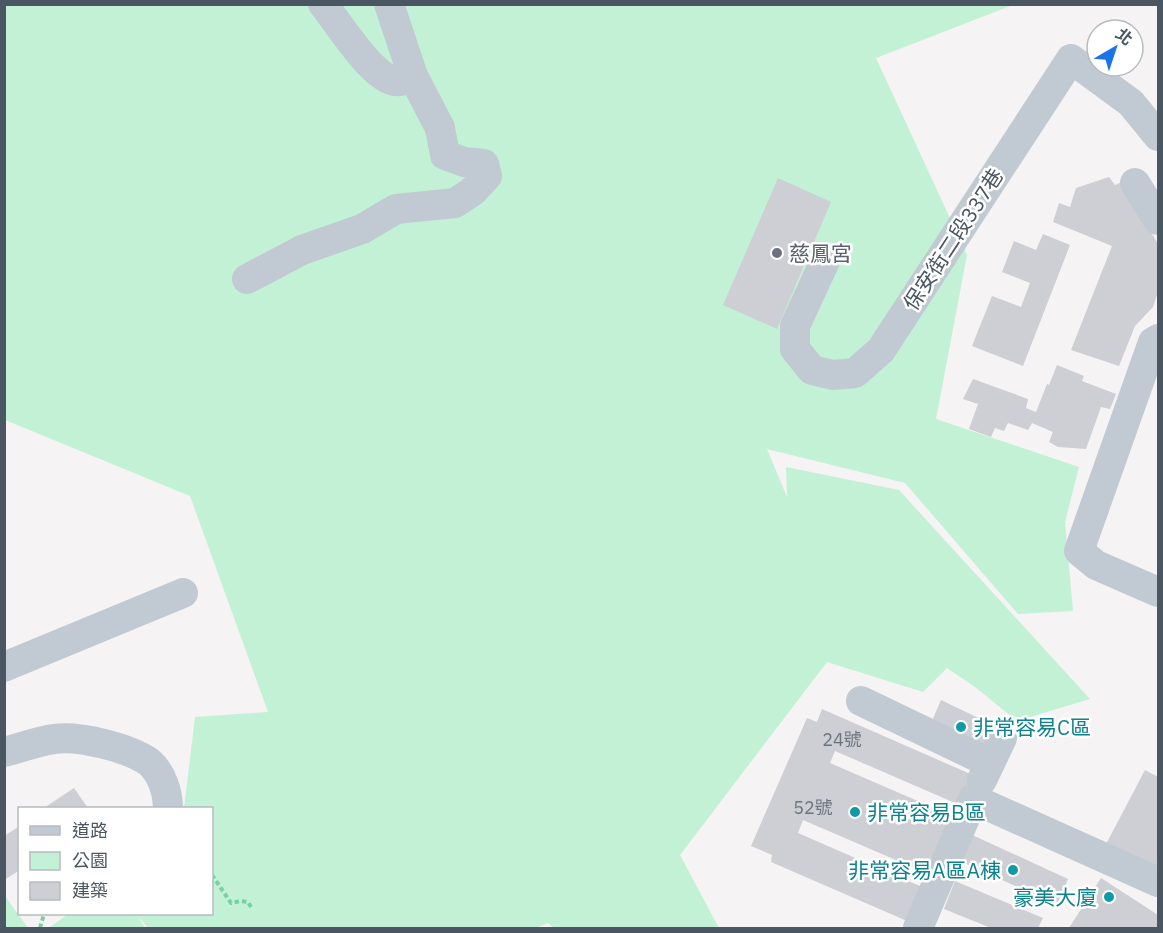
<svg xmlns="http://www.w3.org/2000/svg" width="1163" height="933" viewBox="0 0 1163 933" font-family="'IBM Plex Sans','Noto Sans TC',sans-serif">
	<style>
		.green { fill: #c3f1d5 }
		.building { fill: #cdcfd5 }
		.lines { fill: none; stroke-linecap: round; stroke-linejoin: round }
		.path { stroke: #7ad0a6; stroke-width: 4; stroke-dasharray: 4.5 3; stroke-linecap: butt }
		.minor { stroke: #c1cad2; stroke-width: 30 }
		.worship-dot { fill: #6b7280; stroke: #fff; stroke-width: 2 }
		.culture-dot { fill: #0f9aa8; stroke: #fff; stroke-width: 2 }
		.labels { text-anchor: middle; dominant-baseline: central; stroke-width: 5; stroke-linejoin: round; paint-order: stroke }
		.number-label { font-size: 18px; fill: #6b747e }
		.street-label { font-size: 21px; fill: #4a5661; stroke: #fff }
		.worship-label { font-size: 21px; fill: #5b616d; stroke: #fff; text-anchor: start }
		.culture-label { font-size: 21px; fill: #0d838f; stroke: #fff; text-anchor: start }
	</style>
	<rect width="100%" height="100%" fill="#f5f3f3"/>
	<g class="green">
		<path d="M4 5H1013L876 58 967 255 936 419 1079 467 1065 522 1073 611 1018 614 905 483 767 449 787 497 786 467 899 490 1090 699 1017 721 975 687 947 668 923 692 827 662 680 855 719 928H554L548 923 535 928H148L138 916 145 928H49L68 914H212V808H184L195 717 268 712 190 496 5 420Z"/>
		<path d="M4 896H5L28 928H5Z"/>
	</g>
	<g class="building">
		<path d="M1109 177 1115 185 1122 182 1158 244V292L1153 307 1135 326 1119 366 1071 350 1112 246 1053 222 1059 203 1070 207 1076 188Z"/>
		<path d="M778 178 831 202 777 329 723 305Z"/>
		<path d="M1043 234 1070 245 1023 366 972 346 992 296 1021 307 1030 283 1002 272 1014 241 1036 250Z"/>
		<path d="M1057 365 1084 376 1082 381 1116 394 1110 409 1101 407 1086 449 1058 447 1049 442 1053 432 1032 423 1028 430 1008 423 1004 431 995 428 991 437 969 429 978 404 963 399 973 379 1028 399 1026 408 1036 412 1047 384 1049 385Z"/>
		<path d="M941 700 993 725 980 752 929 728Z"/>
		<path d="M822 709 975 776 962 806 835 751 830 763 957 818 933 876 803 820 798 833 922 887 907 921 771 862 772 855 751 846 807 718 817 722Z"/>
		<path d="M1145 770 1158 777V873L1104 848Z"/>
		<path d="M74 788 88 808H44Z"/>
		<path d="M20 826V870L4 880V836Z"/>
		<path d="M970 834 1068 879 1057 905 958 860Z"/>
		<path d="M1101 878 1158 915V928H1069Z"/>
		<path d="M955 881 1043 918 1038 928H991L944 909Z"/>
	</g>
	<g class="lines">
		<g class="path">
			<path d="M212 875 231 903 240 901 248 902 251 907"/>
			<path d="M40 928 44 914"/>
		</g>
		<g class="minor">
			<path d="M323 4C339 24 368 71 391 80 399 83 405 80 413 76L389 4"/>
			<path d="M1135 183 1158 220"/>
			<path d="M825 261 795 326V349L812 370 833 375 855 373 881 350 1071 59 1131 103 1158 136"/>
			<path d="M247 279 302 250 362 229 396 209 455 203 473 191 487 176 484 164 464 162 445 155 440 128 413 76"/>
			<path d="M1158 339 1153 342 1079 551 1096 565 1158 592"/>
			<path d="M4 667 183 593"/>
			<path d="M861 701 990 763"/>
			<path d="M4 752C21 748 38 741 54 739 79 735 129 748 149 762 162 773 168 793 168 808"/>
			<path d="M982 780 1002 738"/>
			<path d="M918 928 973 799 1158 882"/>
		</g>
	</g>
	<circle class="worship-dot" cx="777" cy="253" r="6"/>
	<g class="culture-dot">
		<circle cx="961" cy="727" r="6"/>
		<circle cx="855" cy="812" r="6"/>
		<circle cx="1013" cy="870" r="6"/>
		<circle cx="1109" cy="897" r="6"/>
	</g>
	<g class="labels">
		<g class="number-label">
			<text x="842" y="739">24號</text>
			<text x="813" y="807">52號</text>
		</g>
		<g class="street-label">
			<text transform="translate(953 239) rotate(-57)">保安街二段337巷</text>
		</g>
		<g class="worship-label">
			<text x="789" y="253">慈鳳宮</text>
		</g>
		<g class="culture-label">
			<text x="973" y="727">非常容易C區</text>
			<text x="867" y="812">非常容易B區</text>
			<text x="1001" y="870" text-anchor="end">非常容易A區A棟</text>
			<text x="1097" y="897" text-anchor="end">豪美大廈</text>
		</g>
	</g>
	<rect width="1163" height="933" fill="none" stroke="#4a5661" stroke-width="12"/>
	<rect x="18" y="807" width="195" height="108" fill="#ffffff" stroke="#b7bbc0" stroke-width="1.5"/>
	<rect x="30" y="826" width="30" height="9" fill="#c1cad2" stroke="#b7bbc0" stroke-width="1.5"/>
	<text x="72" y="837" font-size="18" fill="#4a5661">道路</text>
	<rect x="30" y="852" width="30" height="18" fill="#c3f1d5" stroke="#b7bbc0" stroke-width="1.5"/>
	<text x="72" y="867" font-size="18" fill="#4a5661">公園</text>
	<rect x="30" y="882" width="30" height="18" fill="#cdcfd5" stroke="#b7bbc0" stroke-width="1.5"/>
	<text x="72" y="897" font-size="18" fill="#4a5661">建築</text>
	<g transform="translate(1115 48) rotate(39)"><circle r="28" fill="#ffffff" stroke="#b7bbc0" stroke-width="1.5"/>
	<path d="M0-4.5L10 22L0 15L-10 22Z" fill="#1a73e8"/>
	<text y="-9" font-size="16" font-weight="bold" text-anchor="middle" fill="#4a5661">北</text>
	</g>
</svg>
